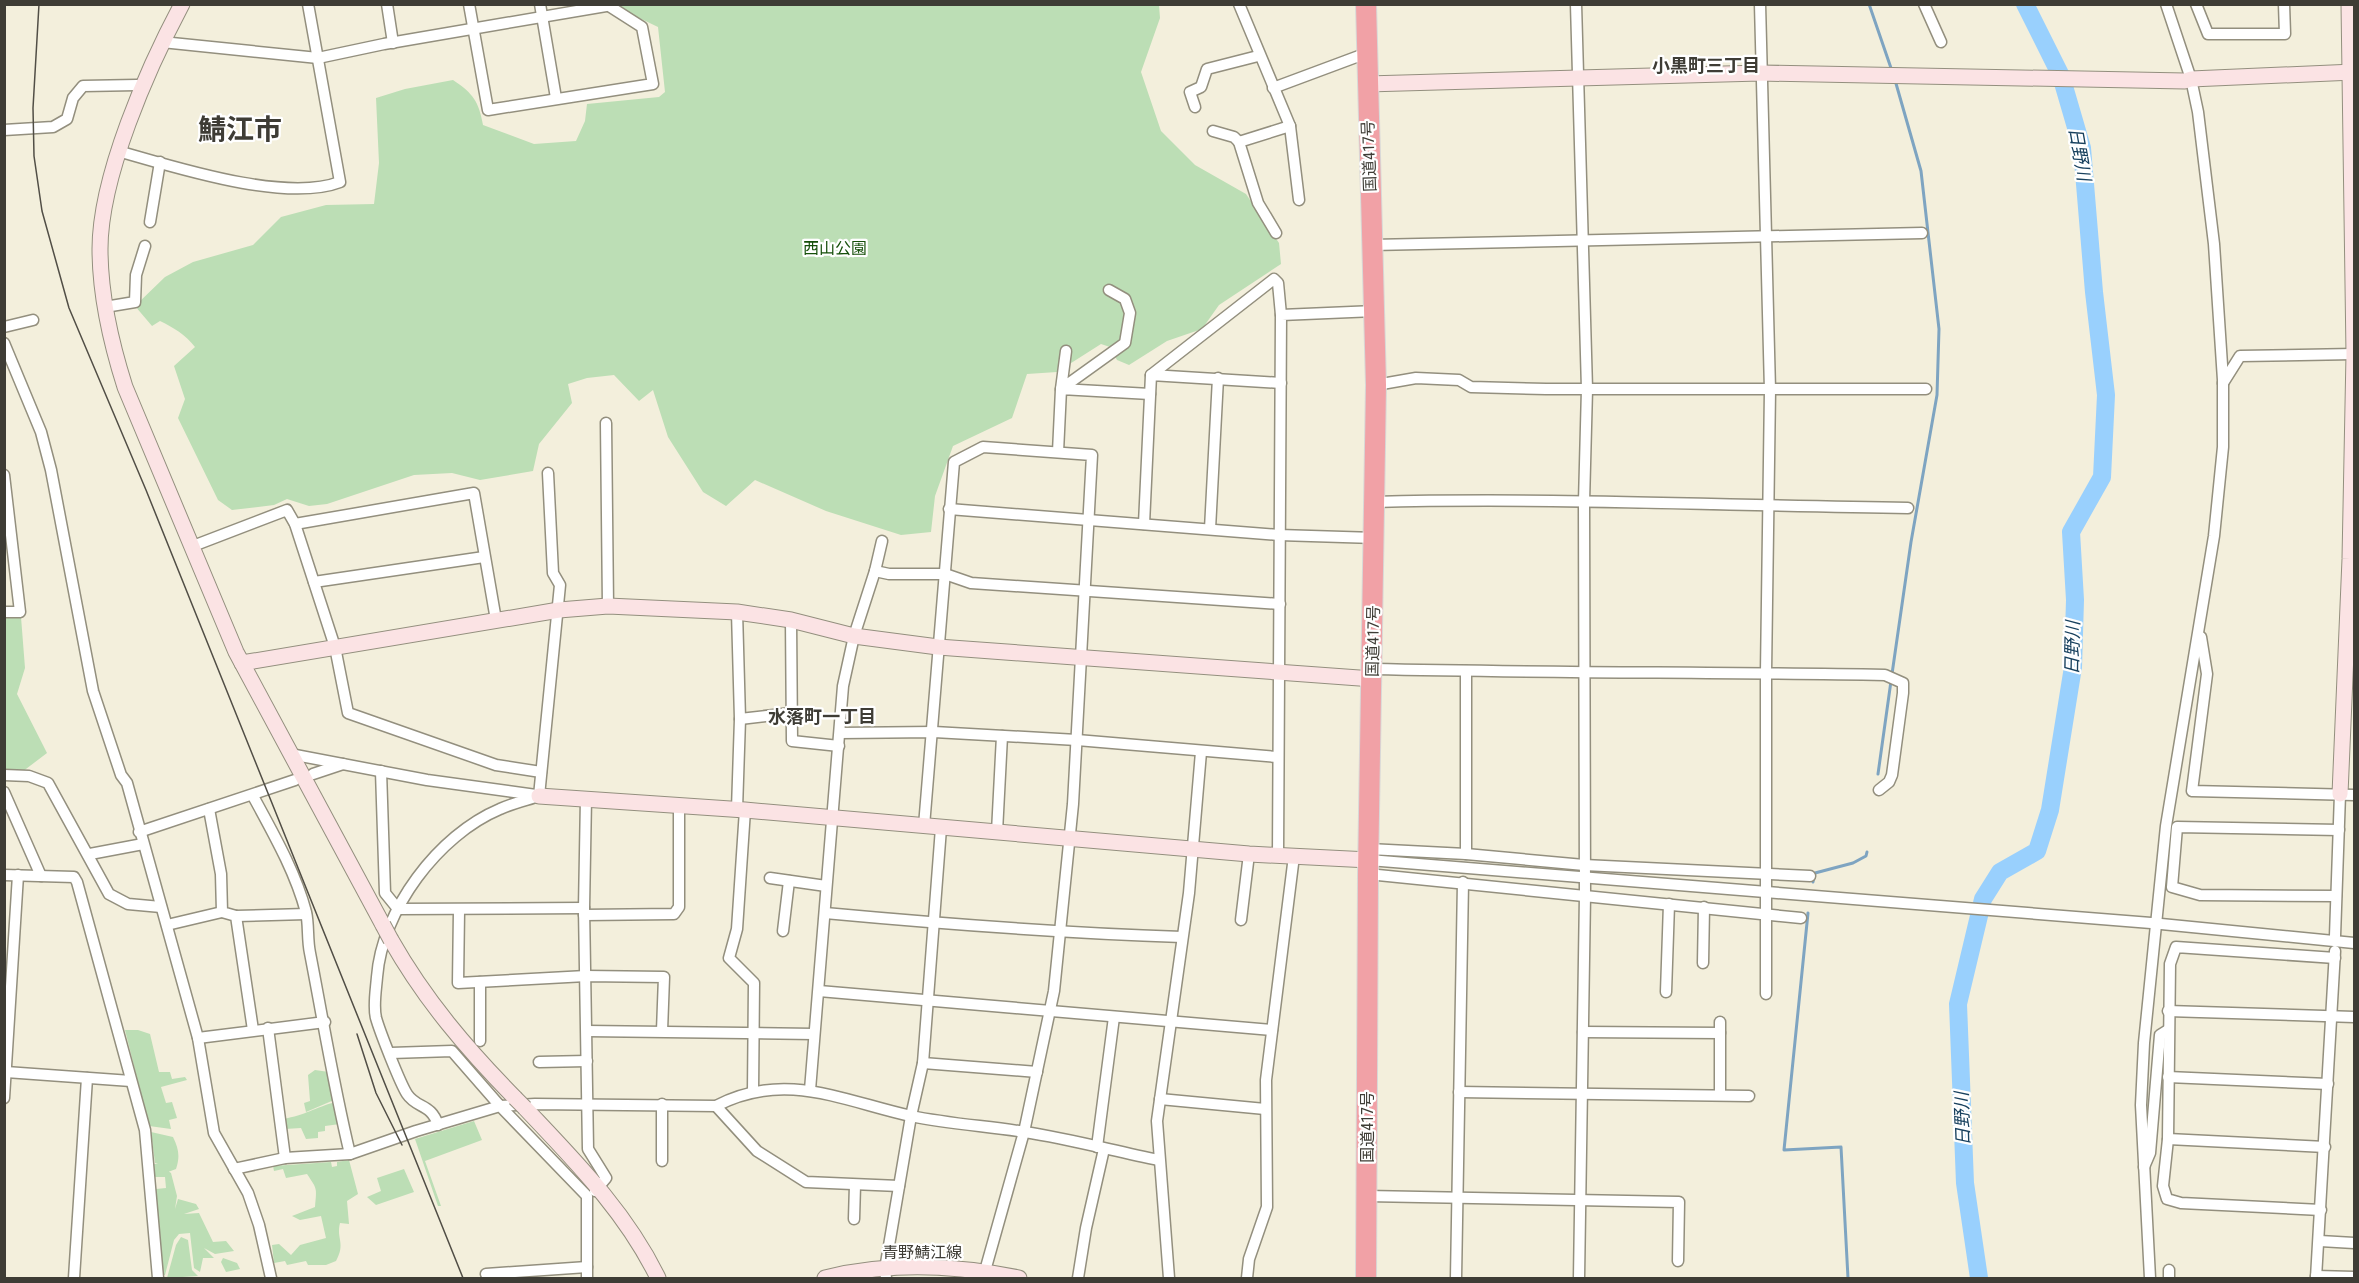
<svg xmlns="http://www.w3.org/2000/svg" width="2359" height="1283" viewBox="0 0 2359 1283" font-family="'Roboto Condensed','Noto Sans JP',sans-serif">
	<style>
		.green { fill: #bcdeb5 }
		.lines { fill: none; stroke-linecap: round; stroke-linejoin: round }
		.stream { stroke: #7ea4c1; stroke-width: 3 }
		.river { stroke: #99d0fd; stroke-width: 18 }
		.street-casing { stroke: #938f7e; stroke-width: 13 }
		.secondary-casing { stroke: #938f7e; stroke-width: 17 }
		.highway-casing { stroke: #d8d8d7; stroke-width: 22 }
		.street { stroke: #fff; stroke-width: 10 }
		.secondary { stroke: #fbe3e4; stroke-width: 15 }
		.highway { stroke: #f1a1a6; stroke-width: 20 }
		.tram { stroke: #514e46; stroke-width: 1.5 }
		.secondary-bridge-casing { stroke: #938f7e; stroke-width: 17; stroke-linecap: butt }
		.secondary-bridge { stroke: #fbe3e4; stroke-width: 15 }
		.labels { text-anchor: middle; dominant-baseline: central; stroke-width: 4.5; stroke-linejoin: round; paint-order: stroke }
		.street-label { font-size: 16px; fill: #3e3c35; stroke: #fff }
		.park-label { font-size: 16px; fill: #154f09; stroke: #fff }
		.neighbourhood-label { font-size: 18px; font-weight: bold; fill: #3e3c35; stroke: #fff }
		.water-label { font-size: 18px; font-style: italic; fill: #18415e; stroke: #fff }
		.town-label { font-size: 28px; font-weight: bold; fill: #3e3c35; stroke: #fff }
	</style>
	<rect width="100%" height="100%" fill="#f3efdc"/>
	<g class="green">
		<path d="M610 4 1159 5 1160 18 1141 72 1161 131 1195 165 1246 194 1279 243 1281 264 1219 305 1202 329 1167 341 1129 365 1117 360 1110 347 1101 344 1057 372 1027 374 1012 418 953 446 935 496 931 532 901 535 826 511 755 480 726 506 703 492 668 437 653 390 639 401 614 375 587 378 568 384 572 403 539 444 533 471 480 480 452 473 414 475 327 504 309 506 287 499 274 505 232 510 218 500 178 418 185 399 174 366 195 347C185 334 174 328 160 321L152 326 135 306 165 277 193 262 253 245 281 217 326 205 374 204 379 163 376 98 405 89 453 80C473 93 479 102 483 125L534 144 576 141 585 121 587 104 659 97 665 92 658 27Z"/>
		<path d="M5 617H21L25 668 17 694 47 753 22 772 5 771Z"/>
		<path d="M125 1030H138L150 1034 159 1072H170L172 1079 185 1077 187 1080 161 1087 166 1103 172 1102 177 1118 169 1120 171 1129 149 1126Z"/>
		<path d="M315 1070 329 1072 334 1100 306 1112 304 1103 310 1101 308 1075Z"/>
		<path d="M335 1102 340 1124 325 1126V1131L318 1132V1138L306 1139 301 1128 285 1129 283 1119C306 1115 314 1108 335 1102Z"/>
		<path d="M474 1121 482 1140 425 1161 441 1206H438L415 1139Z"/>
		<path d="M151 1132 173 1137C179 1149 180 1157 176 1169L168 1172 158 1165 171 1173 177 1196 175 1209 178 1199 196 1204 199 1209 184 1214 199 1213 213 1242 226 1241 234 1251 215 1254 204 1248 214 1258H203L200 1272 194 1268 190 1233 179 1234 174 1240 165 1275H162L156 1189 166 1188 165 1177H154V1164H158L155 1163Z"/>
		<path d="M349 1160 358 1194 347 1201 349 1224 340 1223C336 1239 346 1243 336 1261L326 1265H308L306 1261 287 1265 285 1261 274 1263 272 1245 279 1244 291 1255 300 1245 326 1238 321 1216 300 1220 292 1216 315 1207C317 1187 317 1189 307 1174L286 1178 283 1169 274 1171 273 1166 331 1162 332 1167 337 1166V1162Z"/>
		<path d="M404 1169 414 1192 376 1205 367 1197 381 1191 377 1178Z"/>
		<path d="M181 1237 188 1240 192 1270 198 1276 167 1278 176 1245Z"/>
		<path d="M223 1258 237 1263 240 1269 226 1272 221 1262Z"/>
	</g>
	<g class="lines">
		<g class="stream">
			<path d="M1869 4 1892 71"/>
			<path d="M1892 674 1911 542 1937 395 1939 329 1921 171 1895 80"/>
			<path d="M1878 774 1891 681"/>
			<path d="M1813 882 1815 873 1853 863 1866 856 1867 852"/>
			<path d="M1808 913 1784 1150 1841 1147 1848 1278"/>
		</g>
		<path class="river" d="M1979 1278 1965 1183 1958 1004 1983 899 2000 872 2037 851 2050 810 2073 667 2075 600 2071 532 2102 477 2106 395 2094 292 2082 148 2061 76 2025 4"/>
		<defs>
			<g id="street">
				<path d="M387 4 393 43"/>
				<path d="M469 4 488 110 653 84 642 27 606 4"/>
				<path d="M540 4 556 98"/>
				<path d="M1239 4 1290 126 1299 200"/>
				<path d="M1576 4 1587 389 1584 502 1585 895 1579 1278"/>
				<path d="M1760 4 1770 390 1766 672V994"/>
				<path d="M1924 4 1941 42"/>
				<path d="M2196 4 2208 34H2285L2284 4"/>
				<path d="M162 42 318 58 384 44 606 6"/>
				<path d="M1273 88 1367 53"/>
				<path d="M1195 107 1190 92 1201 87 1207 69 1258 56"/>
				<path d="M4 130 53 127 67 119 73 98 83 86 137 85"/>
				<path d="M1213 131 1234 137 1239 142"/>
				<path d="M118 151C175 167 285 203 340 182L308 4"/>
				<path d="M150 222 160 162"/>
				<path d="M1276 233 1258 203 1239 142 1290 126"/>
				<path d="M1372 245 1922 233"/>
				<path d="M105 307 135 302 136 275 145 246"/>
				<path d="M4 327 33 320"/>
				<path d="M4 343 41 432 51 470 93 691 121 775 127 783 198 1038 214 1133 248 1193 259 1225 271 1278"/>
				<path d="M1066 351 1061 389 1125 343 1130 313 1125 299 1109 290"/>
				<path d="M1151 375 1274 279 1278 283 1281 315"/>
				<path d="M2223 383 2240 356 2354 354"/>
				<path d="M1376 385 1416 378 1459 380 1471 387 1546 389H1926"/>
				<path d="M606 423 608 606"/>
				<path d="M1058 452 1061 389 1150 394"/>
				<path d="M4 475 20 612H4"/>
				<path d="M1374 502C1552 497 1730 506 1908 508"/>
				<path d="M949 509 1279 535 1375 538"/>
				<path d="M295 524 474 493 496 620"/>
				<path d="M1144 524 1151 375 1281 383"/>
				<path d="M1210 529 1218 378"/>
				<path d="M193 546 287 510 295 524 335 647 348 713 496 765 541 772"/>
				<path d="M875 571 882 541"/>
				<path d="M314 582 484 557"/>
				<path d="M791 620 792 741 839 746"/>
				<path d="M2201 637 2207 674 2192 791 2354 795"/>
				<path d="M1373 669C1544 673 1715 672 1885 675L1903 683V693L1892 775 1889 782 1879 790"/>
				<path d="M740 719 791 713"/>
				<path d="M840 733 934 732 1077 740 1277 757"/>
				<path d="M290 754 427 780 536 795"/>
				<path d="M381 771 385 893 398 909 584 908"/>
				<path d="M313 774 343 764"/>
				<path d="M4 775 29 776 48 783 109 894 128 904 161 907"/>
				<path d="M4 792 41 876"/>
				<path d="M253 796C273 833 295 871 306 912 309 925 307 939 310 953 323 1020 334 1088 350 1154"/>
				<path d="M539 796 560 585 553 573 548 473"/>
				<path d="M586 798 584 908 588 1149 606 1178 595 1191"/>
				<path d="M209 809 221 874 222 912 236 916 253 1030"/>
				<path d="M737 809 740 719 737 612"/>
				<path d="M745 810 737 929 729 958 754 983 753 1092"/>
				<path d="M924 826 954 462 983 447 1092 455 1073 804 1054 991 1024 1132 983 1278"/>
				<path d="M139 832 295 780"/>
				<path d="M997 832 1002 736"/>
				<path d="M1369 849 1466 854 1584 865 1810 876"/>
				<path d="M90 854 143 844"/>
				<path d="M1466 854V671"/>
				<path d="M1278 855 1281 315 1375 311"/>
				<path d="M1369 860 2151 923 2354 943"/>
				<path d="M1368 874 1801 918"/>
				<path d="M4 875 74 877 77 882 145 1130 158 1278"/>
				<path d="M770 878 826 886"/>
				<path d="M2336 896 2200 895 2172 887 2177 827 2339 830"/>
				<path d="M459 911 458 983 586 976 664 977 662 1031"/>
				<path d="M825 913C944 924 1063 933 1182 937"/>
				<path d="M584 915 674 914 679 907V805"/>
				<path d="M236 916 306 914"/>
				<path d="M1241 920 1249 854"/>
				<path d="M167 925 222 912"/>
				<path d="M783 931 789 881"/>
				<path d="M2335 936 2340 794"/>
				<path d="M1703 963 1704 907"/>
				<path d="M480 982V1041"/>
				<path d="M819 991 1272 1030"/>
				<path d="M1666 992 1669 904"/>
				<path d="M2168 1011 2354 1017"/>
				<path d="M268 1028 285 1158"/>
				<path d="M587 1031 814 1034"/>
				<path d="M1583 1032 1720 1033"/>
				<path d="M198 1038 325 1022"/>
				<path d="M391 1053 452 1051 500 1106 535 1104 716 1106C785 1070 843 1101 911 1116 949 1124 987 1126 1025 1132 1070 1139 1114 1151 1159 1160"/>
				<path d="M539 1062 587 1061"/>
				<path d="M923 1063 1037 1072"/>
				<path d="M6 1072 131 1081"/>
				<path d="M2168 1077 2328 1084"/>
				<path d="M810 1090 843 686 854 636 875 571 889 574H945L971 583 1280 604"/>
				<path d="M1459 1092 1749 1096"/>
				<path d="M1720 1095V1022"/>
				<path d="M4 1098 18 875"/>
				<path d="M1160 1099 1265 1109"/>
				<path d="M716 1106 757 1151 806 1182 899 1186"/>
				<path d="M438 1125C431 1103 417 1109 407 1094 400 1083 380 1032 376 1018 373 1006 376 990 377 977 382 910 438 835 500 809 513 803 527 800 539 796"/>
				<path d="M2168 1139 2325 1147"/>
				<path d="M1097 1147 1114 1017"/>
				<path d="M662 1161V1104"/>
				<path d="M2144 1167 2150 1153 2160 1035 2168 1030"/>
				<path d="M234 1169 285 1158 350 1154 416 1131 500 1106 587 1196V1278"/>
				<path d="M1367 1196 1679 1202 1678 1261"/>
				<path d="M2321 1210 2181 1203 2167 1199 2163 1186 2168 1139 2170 964 2176 947 2335 958"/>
				<path d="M854 1219 855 1185"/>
				<path d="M2320 1241 2354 1243"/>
				<path d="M2169 1270V1278"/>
				<path d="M486 1274 587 1267"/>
				<path d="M2316 1276 2354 1277"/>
				<path d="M74 1278 87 1078"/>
				<path d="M886 1278 885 1269 911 1116 923 1063 941 828"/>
				<path d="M1078 1278 1086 1228 1104 1149"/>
				<path d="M1169 1278 1157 1121 1189 893 1201 752"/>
				<path d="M1247 1278 1249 1259 1267 1207 1266 1080 1294 856"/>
				<path d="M1456 1278 1463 882"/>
				<path d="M2150 1278 2141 1105 2144 1043 2166 826 2214 536 2223 447V380L2214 244 2198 112 2191 79 2166 4"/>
				<path d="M2316 1278 2335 951"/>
			</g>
			<g id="secondary">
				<path d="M182 4C148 68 100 176 100 249 100 296 111 343 125 387L236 652 383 925"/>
				<path d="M1367 84 1760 73 2185 81 2191 79 2354 72"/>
				<path d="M242 663 559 610 608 606 737 612 791 620 854 636 938 647 1373 679"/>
				<path d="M2340 794 2350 559 2354 354 2349 4"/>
				<path d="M539 796 745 810 1249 854 1369 860"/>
				<path d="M391 940C425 1000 467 1049 515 1098"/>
				<path d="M525 1108C575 1161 626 1212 658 1278"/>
				<path d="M825 1278C888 1262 957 1265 1019 1278"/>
			</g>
			<path id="highway" d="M1366 4 1376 385 1368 874 1366 1278"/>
		</defs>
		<use href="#street" class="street-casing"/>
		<use href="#secondary" class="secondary-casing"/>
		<use href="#highway" class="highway-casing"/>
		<use href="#street" class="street"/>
		<use href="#secondary" class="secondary"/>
		<use href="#highway" class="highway"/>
		<g class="tram">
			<path d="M39 4 33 108 34 156 42 211 69 308 146 490 463 1278"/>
			<path d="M357 1034 376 1093 402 1145"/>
		</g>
		<defs>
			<g id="secondary-bridge">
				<path d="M383 925 391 940"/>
				<path d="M515 1098 525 1108"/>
			</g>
		</defs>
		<use href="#secondary-bridge" class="secondary-bridge-casing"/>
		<use href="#secondary-bridge" class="secondary-bridge"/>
	</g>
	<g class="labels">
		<g class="street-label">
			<text transform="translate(1369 156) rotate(-92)">国道417号</text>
			<text transform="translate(1373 641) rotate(-89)">国道417号</text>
			<text transform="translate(1367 1127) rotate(-90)">国道417号</text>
			<text x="922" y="1252">青野鯖江線</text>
		</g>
		<g class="park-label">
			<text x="835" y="248">西山公園</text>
		</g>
		<g class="neighbourhood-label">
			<text x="1706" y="65">小黒町三丁目</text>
			<text x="822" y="716">水落町一丁目</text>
		</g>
		<g class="water-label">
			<text transform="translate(2080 154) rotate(80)">日野川</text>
			<text transform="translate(2072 648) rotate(-89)">日野川</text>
			<text transform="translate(1962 1119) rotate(-92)">日野川</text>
		</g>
		<g class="town-label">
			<text x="240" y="129">鯖江市</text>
		</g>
	</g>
	<rect width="2359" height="1283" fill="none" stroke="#3e3c35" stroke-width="12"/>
</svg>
